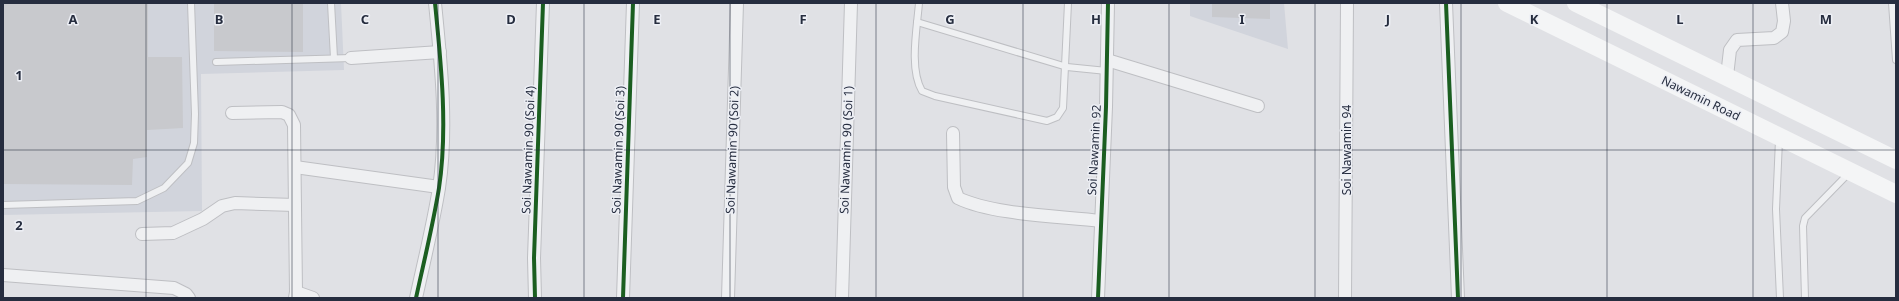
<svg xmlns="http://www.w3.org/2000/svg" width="1899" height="301" viewBox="0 0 1899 301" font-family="'Noto Sans',sans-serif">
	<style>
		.built { fill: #d1d4dc }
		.building { fill: #c8c9cd }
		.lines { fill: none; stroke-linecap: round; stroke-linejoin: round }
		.service-casing { stroke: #bebfc3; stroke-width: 8 }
		.minor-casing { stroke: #bebfc3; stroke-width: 14 }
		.service { stroke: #eff0f2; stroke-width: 6 }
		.minor { stroke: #eff0f2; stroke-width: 12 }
		.secondary { stroke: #f4f5f6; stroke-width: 18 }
		.cycleway-casing { stroke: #edeff5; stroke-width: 6 }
		.cycleway { stroke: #1b5e20; stroke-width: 4 }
		.grid { fill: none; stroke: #262d3f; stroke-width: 1; stroke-opacity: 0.55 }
		.labels { text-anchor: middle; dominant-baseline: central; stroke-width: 3; stroke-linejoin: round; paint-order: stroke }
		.street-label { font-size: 12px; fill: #262d3f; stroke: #edeff5 }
		.grid-label { font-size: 13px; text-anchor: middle; font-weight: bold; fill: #262d3f; stroke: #edeff5; stroke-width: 3; stroke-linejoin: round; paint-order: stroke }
	</style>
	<rect width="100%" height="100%" fill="#e0e1e5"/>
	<g class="built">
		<path d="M3 3H341L344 70 201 74 202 211 3 215Z"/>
		<path d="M1190 3H1284L1288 49 1190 16Z"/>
	</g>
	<g class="building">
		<path d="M3 3H148V57H182L183 128 147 130V157L133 159 132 185 3 184Z"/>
		<path d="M214 3H303V52L214 51Z"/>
		<path d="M1212 3H1270V19L1212 17Z"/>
	</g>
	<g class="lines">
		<defs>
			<g id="service">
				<path d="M331 3 334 58"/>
				<path d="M919 3C917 28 909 69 922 91L935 96 1047 121 1057 117 1063 108 1068 3"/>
				<path d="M1892 3 1896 60"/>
				<path d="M917 22 1067 67 1107 71"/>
				<path d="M216 62 351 58"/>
				<path d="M1779 140 1776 209 1780 298"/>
				<path d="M3 205 137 201 164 188 188 163 194 143 195 114 191 3"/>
				<path d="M1805 298 1803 226 1805 218 1848 174"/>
			</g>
			<g id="minor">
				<path d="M1446 3 1458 298"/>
				<path d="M351 58 440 52"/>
				<path d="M1107 60 1258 106"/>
				<path d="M1727 76 1730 50 1737 40 1774 38 1782 32 1784 21 1782 3"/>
				<path d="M232 113 282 112 289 115 294 125 296 292"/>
				<path d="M953 133 954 187 958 198C993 215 1060 216 1101 221"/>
				<path d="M295 167 439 187"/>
				<path d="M142 234 173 233 203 219 222 206 235 203 295 205"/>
				<path d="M3 275 174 288 186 294 189 298"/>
				<path d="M295 298 296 292 313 298"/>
				<path d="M416 298C424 261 433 225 439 188 448 128 441 63 435 3"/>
				<path d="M535 298 534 258 543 3"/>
				<path d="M623 298 633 3"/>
				<path d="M728 298 737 3"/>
				<path d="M842 298 851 3"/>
				<path d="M1098 298 1106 107 1108 3"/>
				<path d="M1345 298 1347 3"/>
			</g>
		</defs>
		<use href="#service" class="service-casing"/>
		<use href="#minor" class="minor-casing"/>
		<use href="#service" class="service"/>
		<use href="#minor" class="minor"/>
		<g class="secondary">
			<path d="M1507 3 1896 194"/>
			<path d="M1576 3 1896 160"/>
		</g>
		<defs>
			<g id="cycleway">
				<path d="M1446 3 1458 298"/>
				<path d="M416 298C424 261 433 225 439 188 448 128 441 63 435 3"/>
				<path d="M535 298 534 258 543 3"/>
				<path d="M623 298 633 3"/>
				<path d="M1098 298 1106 107 1108 3"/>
			</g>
		</defs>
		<use href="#cycleway" class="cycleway-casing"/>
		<use href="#cycleway" class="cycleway"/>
	</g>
	<path class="grid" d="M146 3V298M292 3V298M438 3V298M584 3V298M730 3V298M876 3V298M1023 3V298M1169 3V298M1315 3V298M1461 3V298M1607 3V298M1753 3V298M3 150H1896"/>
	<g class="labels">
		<g class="street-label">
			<text transform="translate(1701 98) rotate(26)">Nawamin Road</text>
			<text transform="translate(528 150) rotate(-88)">Soi Nawamin 90 (Soi 4)</text>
			<text transform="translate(618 150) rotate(-88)">Soi Nawamin 90 (Soi 3)</text>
			<text transform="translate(732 150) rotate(-88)">Soi Nawamin 90 (Soi 2)</text>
			<text transform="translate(846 150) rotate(-88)">Soi Nawamin 90 (Soi 1)</text>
			<text transform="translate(1094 150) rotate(-87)">Soi Nawamin 92</text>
			<text transform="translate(1346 150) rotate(-90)">Soi Nawamin 94</text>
		</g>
	</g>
	<g class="grid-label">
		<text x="73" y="24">A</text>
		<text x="219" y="24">B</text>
		<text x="365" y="24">C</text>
		<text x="511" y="24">D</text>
		<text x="657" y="24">E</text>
		<text x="803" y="24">F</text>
		<text x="950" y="24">G</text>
		<text x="1096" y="24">H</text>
		<text x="1242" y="24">I</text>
		<text x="1388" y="24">J</text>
		<text x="1534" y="24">K</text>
		<text x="1680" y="24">L</text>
		<text x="1826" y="24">M</text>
		<text x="19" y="80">1</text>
		<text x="19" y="230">2</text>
	</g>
	<rect width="1899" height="301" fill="none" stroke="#262d3f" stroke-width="8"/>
</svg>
